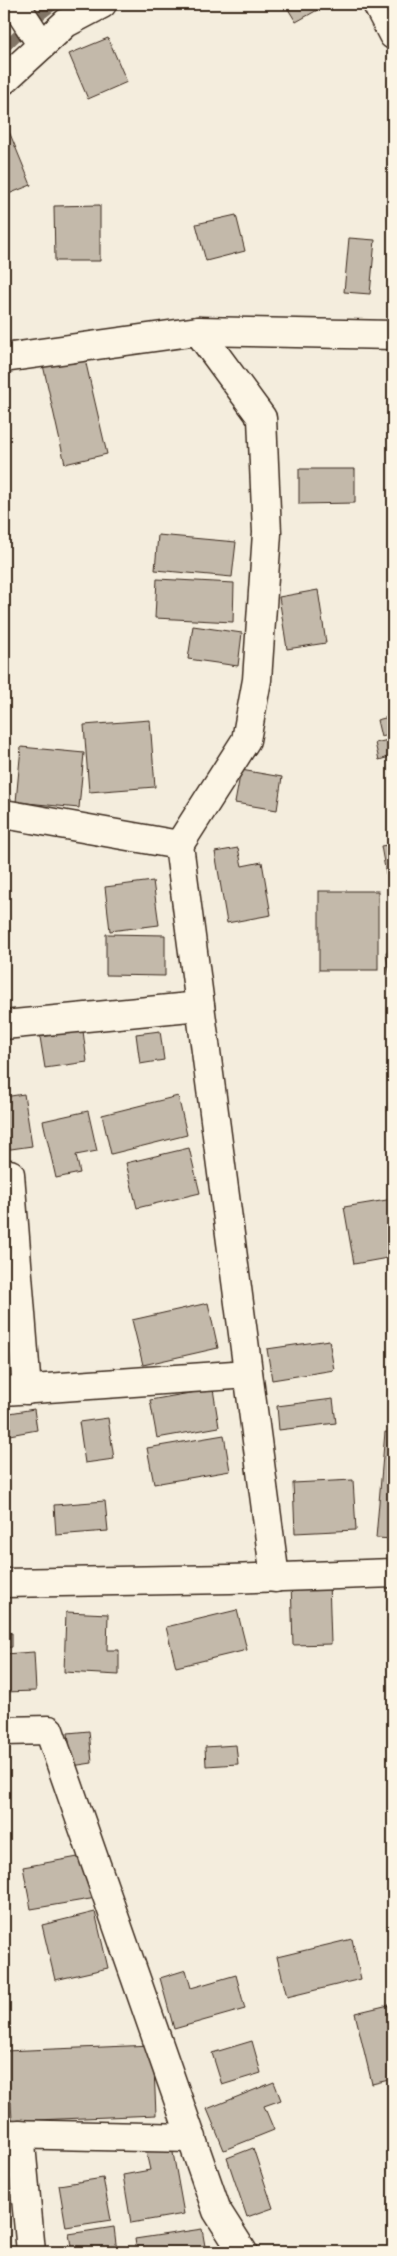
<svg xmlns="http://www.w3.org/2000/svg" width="397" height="2256" viewBox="0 0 397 2256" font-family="'Shantell Sans',sans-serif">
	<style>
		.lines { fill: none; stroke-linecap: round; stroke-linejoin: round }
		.stream { stroke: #817466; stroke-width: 10 }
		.building { fill: #c3b9aa; stroke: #3b2a1e }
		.minor-casing { stroke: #3b2a1e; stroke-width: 31 }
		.minor { stroke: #fcf5e5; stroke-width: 28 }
	</style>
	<rect width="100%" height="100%" fill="#f4eddd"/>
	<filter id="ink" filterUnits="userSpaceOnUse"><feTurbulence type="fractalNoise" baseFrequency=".02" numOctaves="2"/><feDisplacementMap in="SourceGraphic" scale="10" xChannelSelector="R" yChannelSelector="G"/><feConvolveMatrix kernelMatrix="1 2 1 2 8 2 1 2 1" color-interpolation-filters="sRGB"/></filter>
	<g filter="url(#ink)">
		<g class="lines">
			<g class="stream">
				<path d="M34 20 55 4"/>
				<path d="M4 48 22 31"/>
			</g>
		</g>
		<g class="building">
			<path d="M285 4H328L296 22Z"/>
			<path d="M108 38 127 82 88 99 69 54Z"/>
			<path d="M8 129 31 185 6 195 4 190V131Z"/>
			<path d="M100 205V261H55L54 206Z"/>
			<path d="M236 215 245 251 206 261 196 224Z"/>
			<path d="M349 238 375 240 370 294 344 292Z"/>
			<path d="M84 355 107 454 65 464 43 365Z"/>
			<path d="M299 469H355V503L299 504Z"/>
			<path d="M158 535 236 542 232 577 155 570Z"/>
			<path d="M157 579 234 583 233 622 155 618Z"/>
			<path d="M318 590 326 643 287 649 279 597Z"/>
			<path d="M193 626 242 633 238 666 188 659Z"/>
			<path d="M393 716V734L381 737 377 720Z"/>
			<path d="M150 720 155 787 89 792 84 725Z"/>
			<path d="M393 739V756L379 760 375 743Z"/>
			<path d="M21 747 84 753 79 808 16 802Z"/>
			<path d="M241 770 282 777 277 810 235 803Z"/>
			<path d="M393 844V873L386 874 381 846Z"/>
			<path d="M238 848 242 866 262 862 271 915 227 923 215 852Z"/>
			<path d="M153 881 159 925 110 931 105 887Z"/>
			<rect x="319" y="891" width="59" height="79"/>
			<path d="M106 934 165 935V976L106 975Z"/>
			<path d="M393 950V984L391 985 386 952Z"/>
			<path d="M83 1031 87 1062 45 1068 40 1037Z"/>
			<path d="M160 1031 164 1060 140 1064 136 1034Z"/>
			<path d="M24 1094 32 1146 4 1150V1097Z"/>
			<path d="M178 1096 187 1135 111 1154 102 1115Z"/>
			<path d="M88 1111 97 1151 76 1155 80 1173 56 1178 43 1121Z"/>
			<path d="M189 1148 200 1193 137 1208 126 1163Z"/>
			<path d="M393 1199V1257L354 1264 344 1207Z"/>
			<path d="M208 1303 218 1348 143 1365 132 1320Z"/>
			<path d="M329 1340 334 1370 272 1380 267 1349Z"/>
			<path d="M213 1389 219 1427 157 1438 150 1400Z"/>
			<path d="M333 1399 336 1423 279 1430 277 1406Z"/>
			<path d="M34 1409 37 1430 4 1436V1414Z"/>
			<path d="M108 1418 114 1459 85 1463 79 1422Z"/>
			<path d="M385 1432 393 1433V1539L376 1538Z"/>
			<path d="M224 1435 230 1471 154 1484 147 1448Z"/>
			<path d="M353 1480 356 1530 295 1533 293 1483Z"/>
			<path d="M105 1501 108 1531 56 1535 54 1505Z"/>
			<path d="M329 1580 331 1644 293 1645 291 1582Z"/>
			<path d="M237 1610 247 1650 176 1667 166 1627Z"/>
			<path d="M66 1612 108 1614 107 1650H119V1675L64 1672Z"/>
			<path d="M4 1633H12V1647L4 1648Z"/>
			<path d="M34 1652 36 1691 4 1692V1654Z"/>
			<path d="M89 1731 92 1763 72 1766 68 1733Z"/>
			<path d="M236 1745 238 1764 206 1766 205 1747Z"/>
			<path d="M4 1839H7L6 1890H4Z"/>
			<path d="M89 1855 96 1898 31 1909 23 1867Z"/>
			<path d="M95 1912 108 1968 55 1980 42 1925Z"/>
			<path d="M352 1939 361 1979 287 1997 277 1957Z"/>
			<path d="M186 1970 191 1988 236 1975 245 2009 174 2029 160 1978Z"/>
			<path d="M393 2004V2079L372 2084 355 2013Z"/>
			<path d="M252 2041 261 2073 222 2085 212 2053Z"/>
			<path d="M153 2045 156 2115 12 2121 11 2102 4 2103V2051Z"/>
			<path d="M274 2082 281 2100 264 2106 274 2130 224 2150 207 2109Z"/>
			<path d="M172 2147 184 2214 131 2223 123 2175 150 2170 146 2152Z"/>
			<path d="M253 2148 273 2208 247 2217 227 2158Z"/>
			<path d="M103 2178 111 2220 66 2227 59 2185Z"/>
			<path d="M114 2227 117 2252H72L69 2234Z"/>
			<path d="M202 2229 206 2252H137L135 2239Z"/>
		</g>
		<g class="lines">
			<defs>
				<g id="minor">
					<path d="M15 4 42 45"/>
					<path d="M377 4 393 35"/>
					<path d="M4 80 66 23 102 4"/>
					<path d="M198 331 393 335"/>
					<path d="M4 358 198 331 262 418 267 533 257 680 246 740 179 845"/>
					<path d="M4 814 179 845 275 1578"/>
					<path d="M4 1025 200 1006"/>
					<path d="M4 1175 10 1174 27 1390"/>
					<path d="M4 1391 248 1374"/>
					<path d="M4 1583 230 1579 393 1573"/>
					<path d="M4 1731 49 1730 217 2211 243 2252"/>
					<path d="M4 2134 192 2138"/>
					<path d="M20 2134 31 2252"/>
				</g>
			</defs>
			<use href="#minor" class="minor-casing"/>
			<use href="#minor" class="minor"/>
		</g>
	</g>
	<rect width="397" height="2256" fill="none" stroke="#fcf5e5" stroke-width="20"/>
	<rect x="10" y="10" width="377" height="2236" fill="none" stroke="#3b2a1e" stroke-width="2" filter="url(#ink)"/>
</svg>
